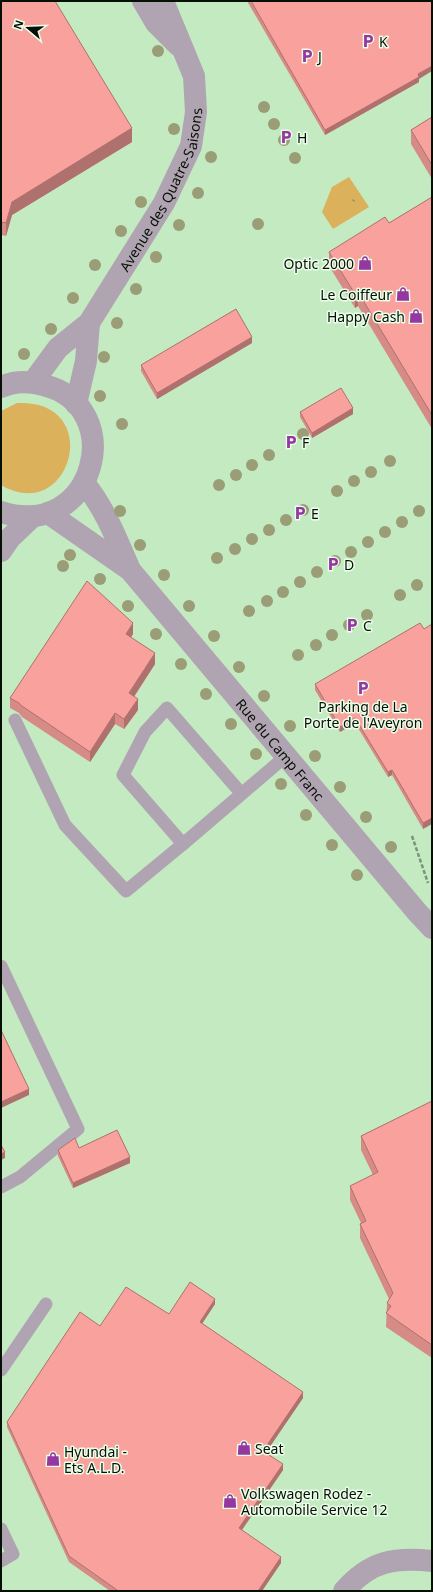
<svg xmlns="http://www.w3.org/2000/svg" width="433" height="1592" viewBox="0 0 433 1592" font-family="'Noto Sans',sans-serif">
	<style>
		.built { fill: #c4eac1 }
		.green { fill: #dbb15b }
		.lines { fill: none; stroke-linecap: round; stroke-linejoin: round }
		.path { stroke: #7c937a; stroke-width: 2.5; stroke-dasharray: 4 2; stroke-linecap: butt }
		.lane { stroke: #b1a4b2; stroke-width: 13 }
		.street { stroke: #b1a4b2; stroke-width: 22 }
		.tree { fill: #9a9d76 }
		.wall { fill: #d68b87 }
		.shaded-wall { fill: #ae716e }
		.building { fill: #f9a29d; stroke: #ae716e }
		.labels { text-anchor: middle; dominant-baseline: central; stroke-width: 3; stroke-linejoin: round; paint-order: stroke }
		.poi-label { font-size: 14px; fill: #061005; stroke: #ebfee9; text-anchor: start }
		.street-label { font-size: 14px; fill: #061005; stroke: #ebfee9 }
	</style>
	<rect width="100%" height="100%" fill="#d5f5d2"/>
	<rect class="built" x="1" y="1" width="431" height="1590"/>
	<g class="green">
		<path d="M349 177 369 207 333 229 322 212 332 187Z"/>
		<path d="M17 403C106 399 71 526 1 485V411Z"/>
	</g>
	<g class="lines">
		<g class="path">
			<path d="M353 201 354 200"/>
			<path d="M412 836 428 883"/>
		</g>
		<g class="lane">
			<path d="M15 720 65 825 126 891 183 844"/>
			<path d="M241 793 167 708 145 732 123 775 183 844 286 756"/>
			<path d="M1 966 78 1129 20 1177 1 1187"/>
			<path d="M1 1370 46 1304"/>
			<path d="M1 1529 13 1554 1 1561"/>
		</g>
		<g class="street">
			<path d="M143 1 156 23 178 45"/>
			<path id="s1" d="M33 382 58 348 89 323 164 203 191 146 196 112 194 76 163 1"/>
			<path d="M1 387C14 381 29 381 43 385 129 405 96 542 1 512"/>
			<path d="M76 404 86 361 89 323"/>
			<path d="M84 483C105 508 117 540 130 570"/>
			<path id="s2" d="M48 513 130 570 417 912 432 928"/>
			<path d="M1 551 10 538 32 517"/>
			<path d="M344 1591C370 1561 394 1557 432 1561"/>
		</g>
	</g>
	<g class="tree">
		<circle cx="158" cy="51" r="6"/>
		<circle cx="264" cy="107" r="6"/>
		<circle cx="274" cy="124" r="6"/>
		<circle cx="174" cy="129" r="6"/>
		<circle cx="284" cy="140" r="6"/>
		<circle cx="211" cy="157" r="6"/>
		<circle cx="295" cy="158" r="6"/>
		<circle cx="198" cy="193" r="6"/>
		<circle cx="141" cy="202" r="6"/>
		<circle cx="258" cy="224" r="6"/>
		<circle cx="179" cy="225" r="6"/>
		<circle cx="121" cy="231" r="6"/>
		<circle cx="156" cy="257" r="6"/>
		<circle cx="95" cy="265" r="6"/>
		<circle cx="136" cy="289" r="6"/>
		<circle cx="73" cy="298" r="6"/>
		<circle cx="117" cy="323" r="6"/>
		<circle cx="51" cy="329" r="6"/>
		<circle cx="24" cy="354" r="6"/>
		<circle cx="104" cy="357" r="6"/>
		<circle cx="100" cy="396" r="6"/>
		<circle cx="122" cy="424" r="6"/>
		<circle cx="303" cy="434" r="6"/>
		<circle cx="269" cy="455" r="6"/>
		<circle cx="390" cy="461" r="6"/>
		<circle cx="252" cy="465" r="6"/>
		<circle cx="371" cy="472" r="6"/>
		<circle cx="236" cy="475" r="6"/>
		<circle cx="354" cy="481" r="6"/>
		<circle cx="219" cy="485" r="6"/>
		<circle cx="337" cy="491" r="6"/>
		<circle cx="303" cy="510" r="6"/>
		<circle cx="120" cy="511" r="6"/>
		<circle cx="419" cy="511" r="6"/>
		<circle cx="286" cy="520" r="6"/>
		<circle cx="402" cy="522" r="6"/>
		<circle cx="269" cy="530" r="6"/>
		<circle cx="385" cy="532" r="6"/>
		<circle cx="252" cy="539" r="6"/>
		<circle cx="368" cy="542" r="6"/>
		<circle cx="140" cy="545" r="6"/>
		<circle cx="235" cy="549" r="6"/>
		<circle cx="351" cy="552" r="6"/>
		<circle cx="70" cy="555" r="6"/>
		<circle cx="217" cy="558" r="6"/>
		<circle cx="335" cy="561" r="6"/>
		<circle cx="63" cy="566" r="6"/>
		<circle cx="317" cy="572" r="6"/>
		<circle cx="164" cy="575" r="6"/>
		<circle cx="100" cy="579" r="6"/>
		<circle cx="300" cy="582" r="6"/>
		<circle cx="417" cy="585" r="6"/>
		<circle cx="283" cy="592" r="6"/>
		<circle cx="400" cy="595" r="6"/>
		<circle cx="267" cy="601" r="6"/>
		<circle cx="128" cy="606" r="6"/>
		<circle cx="189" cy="606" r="6"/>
		<circle cx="249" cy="611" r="6"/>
		<circle cx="367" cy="615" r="6"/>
		<circle cx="349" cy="625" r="6"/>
		<circle cx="156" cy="634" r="6"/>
		<circle cx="332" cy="635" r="6"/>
		<circle cx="214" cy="636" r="6"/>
		<circle cx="316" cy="645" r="6"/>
		<circle cx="298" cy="655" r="6"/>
		<circle cx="181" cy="664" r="6"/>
		<circle cx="239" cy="667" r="6"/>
		<circle cx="206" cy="694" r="6"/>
		<circle cx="264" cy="696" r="6"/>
		<circle cx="231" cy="724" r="6"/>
		<circle cx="290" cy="726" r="6"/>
		<circle cx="256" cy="754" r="6"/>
		<circle cx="315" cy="756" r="6"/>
		<circle cx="281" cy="784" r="6"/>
		<circle cx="340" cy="787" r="6"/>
		<circle cx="306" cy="815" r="6"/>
		<circle cx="366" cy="817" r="6"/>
		<circle cx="332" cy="845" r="6"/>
		<circle cx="391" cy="847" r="6"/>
		<circle cx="357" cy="875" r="6"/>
	</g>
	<g class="wall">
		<path d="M1 1 132 142 12 215 6 236 1 235Z"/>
		<path d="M247 1H432L419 79V82L325 135Z"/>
		<path d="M432 117V179L411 144V130Z"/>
		<path d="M432 197V429L358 306 355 308 329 266V252L389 223Z"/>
		<path d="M252 343 157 399 141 371V365Z"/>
		<path d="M300 412 353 414 312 438 300 417Z"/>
		<path d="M424 629 423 829 392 775 388 777 355 723 340 732 315 690V684Z"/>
		<path d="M133 634 131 637 155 664 134 697 138 710 124 729 115 724 90 762 22 717 19 713 10 708V698Z"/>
		<path d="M432 1101V1358L386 1327 387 1303 389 1299 360 1238V1224L361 1223 350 1200V1186L373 1175 361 1150V1136Z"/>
		<path d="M79 1148 130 1163 73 1188 58 1156V1150Z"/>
		<path d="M215 1304 202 1323 303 1398 265 1453 283 1470 242 1530 281 1563 262 1591H110L69 1562 7 1427V1422L100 1326 169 1314Z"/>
	</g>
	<g class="shaded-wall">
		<path d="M432 66V71L419 79V82L325 135V130Z"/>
		<path d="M132 128V142L12 215 6 236V223L12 202Z"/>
		<path d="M358 292V306L355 308V294Z"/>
		<path d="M252 337V343L157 399V393Z"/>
		<path d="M353 408V414L312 438V433Z"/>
		<path d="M133 623V634L126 645V634Z"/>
		<path d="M155 653V664L129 704V693Z"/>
		<path d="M138 699V710L124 729V719Z"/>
		<path d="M115 713V724L90 762V752Z"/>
		<path d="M355 718V723L340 732V727Z"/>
		<path d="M392 770V775L388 777V772Z"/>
		<path d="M432 818V824L423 829V823Z"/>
		<path d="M29 1089V1095L1 1108V1102Z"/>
		<path d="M5 1152V1158L1 1160V1154Z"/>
		<path d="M130 1157V1163L73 1188V1183Z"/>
		<path d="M215 1299V1304L200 1327V1322Z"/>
		<path d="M303 1392V1398L263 1457V1451Z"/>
		<path d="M283 1464V1470L239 1534V1528Z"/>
		<path d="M281 1557V1563L262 1591H258Z"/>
	</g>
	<g class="building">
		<path d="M1 1H55L132 128 12 202 6 223 1 222Z"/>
		<path d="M251 1H432V66L418 74 419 77 325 130Z"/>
		<path d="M432 117V165L411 130Z"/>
		<path d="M432 197V415L358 292 355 294 329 252 385 217 389 223Z"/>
		<path d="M236 309 252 337 157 393 141 365Z"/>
		<path d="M341 388 353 408 312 433 300 412Z"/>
		<path d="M87 581 133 623 126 634 155 653 129 693 138 699 124 719 115 713 90 752 22 706 19 703 10 698Z"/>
		<path d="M420 623 424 629 432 624V818L423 823 392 770 388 772 355 718 340 727 315 684Z"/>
		<path d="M1 1030 29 1089 1 1102Z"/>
		<path d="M432 1101V1345L386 1313 391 1306 387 1303 393 1293 360 1224 366 1221 350 1186 378 1172 361 1136Z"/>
		<path d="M117 1130 130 1157 73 1183 58 1150 75 1138 79 1148Z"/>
		<path d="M1 1145 5 1152 1 1154Z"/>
		<path d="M190 1282 215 1299 200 1322 303 1392 263 1451 283 1464 239 1528 281 1557 258 1591H116L117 1590 69 1556 7 1422 80 1312 100 1326 126 1287 169 1314Z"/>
	</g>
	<defs>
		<symbol id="parking-bare" viewBox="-9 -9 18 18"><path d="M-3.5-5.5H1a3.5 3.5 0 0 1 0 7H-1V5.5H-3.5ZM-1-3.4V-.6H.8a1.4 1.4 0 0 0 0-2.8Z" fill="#9537a1" stroke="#ebfee9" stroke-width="2.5" paint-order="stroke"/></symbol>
		<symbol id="shop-bare" viewBox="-9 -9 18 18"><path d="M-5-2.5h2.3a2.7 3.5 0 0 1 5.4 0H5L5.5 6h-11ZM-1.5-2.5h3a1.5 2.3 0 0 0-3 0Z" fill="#9537a1" stroke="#ebfee9" stroke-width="2.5" paint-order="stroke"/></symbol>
	</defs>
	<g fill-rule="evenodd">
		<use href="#parking-bare" x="358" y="31" width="20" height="20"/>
		<use href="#parking-bare" x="297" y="46" width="20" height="20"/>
		<use href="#parking-bare" x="276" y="127" width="20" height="20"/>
		<use href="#shop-bare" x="355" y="253" width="20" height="20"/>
		<use href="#shop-bare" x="393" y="284" width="20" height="20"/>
		<use href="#shop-bare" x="406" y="306" width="20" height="20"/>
		<use href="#parking-bare" x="281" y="432" width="20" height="20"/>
		<use href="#parking-bare" x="290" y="503" width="20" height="20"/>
		<use href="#parking-bare" x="323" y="554" width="20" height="20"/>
		<use href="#parking-bare" x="342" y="615" width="20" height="20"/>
		<use href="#parking-bare" x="353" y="678" width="20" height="20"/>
		<use href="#shop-bare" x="234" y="1438" width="20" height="20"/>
		<use href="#shop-bare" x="43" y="1449" width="20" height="20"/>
		<use href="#shop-bare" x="220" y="1491" width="20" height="20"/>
	</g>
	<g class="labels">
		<g class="poi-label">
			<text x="379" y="41">K</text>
			<text x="318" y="56">J</text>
			<text x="297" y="137">H</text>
			<text x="354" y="263" text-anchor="end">Optic 2000</text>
			<text x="392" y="294" text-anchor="end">Le Coiffeur</text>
			<text x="405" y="316" text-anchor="end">Happy Cash</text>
			<text x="302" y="442">F</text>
			<text x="311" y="513">E</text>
			<text x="344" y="564">D</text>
			<text x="363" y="625">C</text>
			<text x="363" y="706" text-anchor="middle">Parking de La<tspan x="363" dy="16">Porte de l'Aveyron</tspan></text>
			<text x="255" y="1448">Seat</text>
			<text x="64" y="1451">Hyundai -<tspan x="64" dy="16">Ets A.L.D.</tspan></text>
			<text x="241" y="1493">Volkswagen Rodez -<tspan x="241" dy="16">Automobile Service 12</tspan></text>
		</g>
		<g class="street-label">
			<text stroke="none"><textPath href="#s1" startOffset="235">Avenue des Quatre-Saisons</textPath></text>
			<text stroke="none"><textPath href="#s2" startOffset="334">Rue du Camp Franc</textPath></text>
		</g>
	</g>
	<rect width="433" height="1592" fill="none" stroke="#061005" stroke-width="4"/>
	<g transform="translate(28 28) rotate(289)" stroke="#ebfee9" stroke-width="3" paint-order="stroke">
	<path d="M0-3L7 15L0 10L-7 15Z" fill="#061005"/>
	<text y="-6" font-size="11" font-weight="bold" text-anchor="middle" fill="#061005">N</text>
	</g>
</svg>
